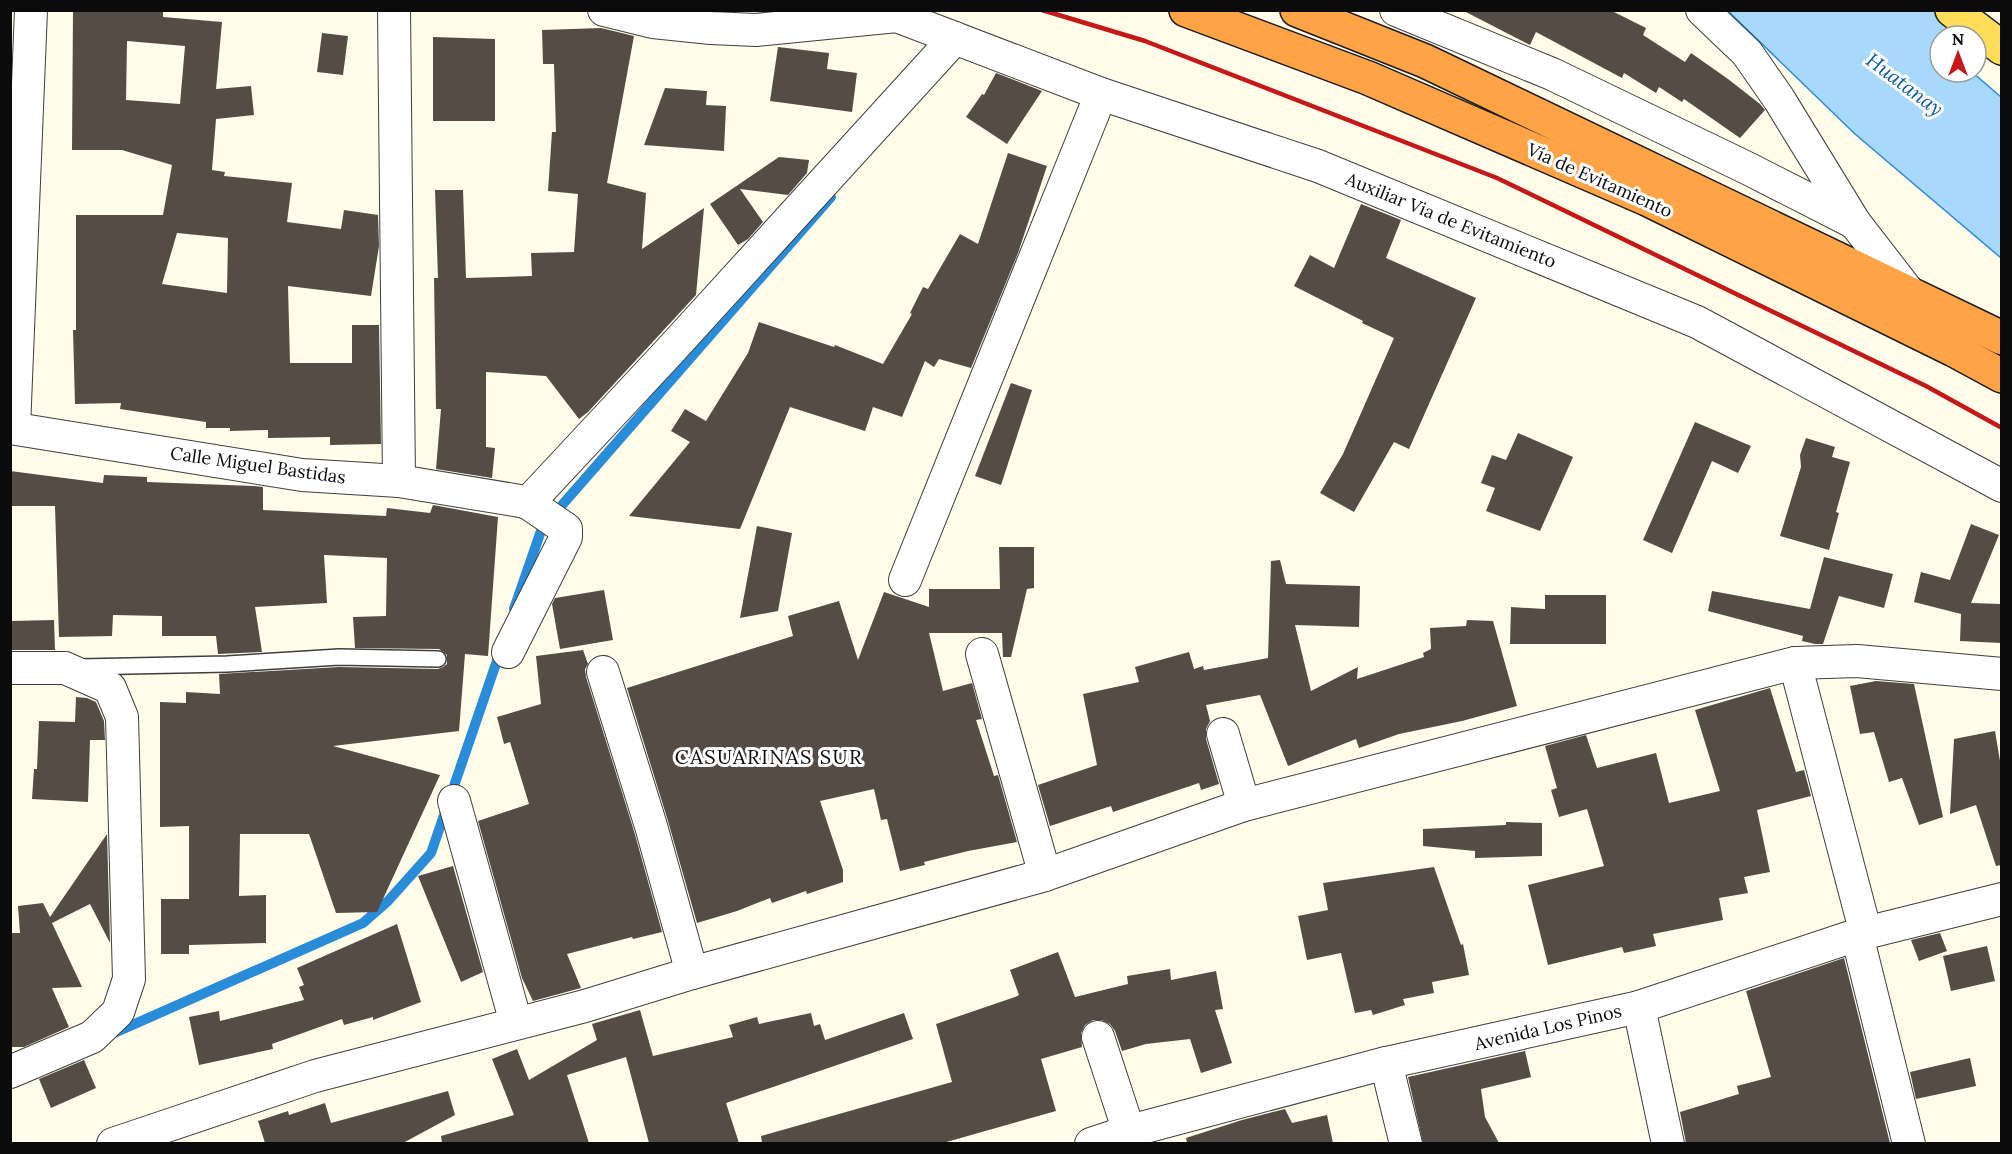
<svg xmlns="http://www.w3.org/2000/svg" width="2012" height="1154" viewBox="0 0 2012 1154" font-family="Lora,serif">
	<style>
		.water { fill: #a8d9fc; stroke: #298cd9; stroke-width: 1.5 }
		.lines { fill: none; stroke-linecap: round; stroke-linejoin: round }
		.stream { stroke: #298cd9; stroke-width: 10 }
		.river { stroke: #a8d9fc; stroke-width: 62 }
		.building { fill: #554c46; fill-rule: evenodd }
		.lane-casing { stroke: #3e3e3e; stroke-width: 18 }
		.street-casing { stroke: #3e3e3e; stroke-width: 34 }
		.primary-casing { stroke: #1c1c1c; stroke-width: 36 }
		.highway-casing { stroke: #1c1c1c; stroke-width: 36 }
		.lane { stroke: #fff; stroke-width: 15 }
		.street { stroke: #fff; stroke-width: 32 }
		.primary { stroke: #ffdd59; stroke-width: 33 }
		.highway { stroke: #ffa347; stroke-width: 33 }
		.rail { stroke: #c61819; stroke-width: 4.5 }
		.labels { text-anchor: middle; dominant-baseline: central; stroke-width: 6; stroke-linejoin: round; paint-order: stroke }
		.street-label { font-size: 18px; fill: #0b0b0b; stroke: #fff }
		.water-label { font-size: 20px; font-style: italic; fill: #0a5ca7; stroke: #fff }
		.neighbourhood-label { font-size: 20px; letter-spacing: 1.5px; fill: #0b0b0b; stroke: #fff }
	</style>
	<rect width="100%" height="100%" fill="#fffce9"/>
	<path class="water" d="M1728 11H1899L1940 45V72H1972L2001 97V258L1855 134Z"/>
	<g class="lines">
		<g class="stream">
			<path d="M514 609 542 528 831 197"/>
			<path d="M112 1034 363 923 388 901 431 853 501 649"/>
		</g>
		<path class="river" d="M1899 10 1940 45"/>
	</g>
	<g class="building">
		<path d="M73 10H163V17L222 22 216 89 251 86 254 115 216 119 212 170 225 172 224 176 292 183 287 222 341 229 344 210 378 215 379 246 371 296 288 286 290 363H352V325H379L381 444 330 445V437L268 438V430L230 431V428H206V422L120 409 121 403 75 404 73 330H76V215H163L172 165 122 150H72ZM127 41 185 46 180 104 126 100ZM177 233 228 238 227 293 162 284Z"/>
		<path d="M1462 10H1610L1646 28 1643 35 1685 62 1691 53 1728 79 1760 104 1765 110 1740 138 1684 99 1682 102 1659 87 1656 93 1624 73 1622 78 1536 32 1530 45Z"/>
		<path d="M601 28 634 36 607 183 646 193 642 249 704 208 696 295 588 412 579 419 546 376 486 372V447L495 448 492 478 436 469 441 409H436L434 278H438L435 190H463L466 278 532 276 531 253 574 252 578 194 548 191 552 132H556L554 64H543L542 30Z"/>
		<path d="M322 33 348 36 343 75 317 72Z"/>
		<path d="M433 37 495 39V121H433Z"/>
		<path d="M778 47 829 53 827 69 857 73 852 112 770 101Z"/>
		<path d="M996 73 1042 91 1007 144 966 117 982 94 984 95Z"/>
		<path d="M665 88 707 91 706 105 726 106 724 151 644 145Z"/>
		<path d="M1008 153 1047 166 1018 253 971 368 939 359 934 367 925 361 902 417 873 407 865 431 790 407 740 529 629 516 690 442 671 431 685 409 706 421 748 353 759 322 834 347 835 345 883 364 912 314 910 313 923 287 928 289 960 234 978 244Z"/>
		<path d="M779 157 809 160 807 173 788 195 740 189 763 222 748 239 738 245 710 204Z"/>
		<path d="M1361 204 1401 220 1386 258 1476 298 1409 449 1394 442 1354 512 1320 493 1343 454 1394 338 1362 323 1363 321 1294 286 1310 255 1334 268Z"/>
		<path d="M1011 383 1032 390 1001 485 975 476Z"/>
		<path d="M1695 422 1751 446 1738 473 1712 461 1672 553 1643 540Z"/>
		<path d="M1518 433 1573 457 1540 531 1486 511 1495 488 1481 483 1492 455 1506 460Z"/>
		<path d="M1806 438 1835 447 1832 457 1850 462 1836 512 1839 513 1829 550 1780 536 1801 467 1800 455Z"/>
		<path d="M10 471 103 483 104 475 147 477V482L254 486 263 487V510L386 516 387 508 430 513 433 505 498 517 488 656 465 654 459 731 333 746 440 775 377 912 336 913 309 834H240L239 896 266 895V943L189 945V954H161V899H189V826L160 827V702L186 703V692L220 694 219 674 339 667 438 669 443 667 447 664V655L439 649 355 648 353 617 386 616 387 558 324 555 327 603 255 607 262 652 218 654 216 636H162V616L113 615 112 636 59 637 55 506H10Z"/>
		<path d="M1971 524 1999 535 1971 603 2001 604V643L1960 641 1961 614 1914 602 1921 572 1950 580Z"/>
		<path d="M757 526 792 533 778 611 740 618Z"/>
		<path d="M999 547H1034V588L1027 589 1011 657H1003L1002 633H929L943 691 972 683 982 719 976 720 994 776 998 775 1017 842 968 851 924 862 925 865 900 871 887 819 881 820 874 789 820 801 843 870V882L807 894 806 891 772 903 770 898 737 911 697 923 668 821 627 688 793 636 788 616 839 601 858 660 884 592 929 607V589H1000Z"/>
		<path d="M1824 557 1893 574 1884 608 1839 596 1823 644H1815L1802 641 1803 636 1708 611 1712 591 1810 609Z"/>
		<path d="M1280 560 1286 584 1360 586 1359 627 1295 625 1311 691 1358 667 1357 679 1424 657 1423 653 1431 649 1430 628 1466 626 1467 620 1493 621 1517 706 1462 721 1399 734 1359 748 1356 739 1288 766 1260 695 1206 705 1210 721 1206 729V739L1219 784 1201 790 1199 783 1113 812 1111 806 1050 826 1038 785 1097 765 1083 694 1139 682 1135 667 1189 652 1194 669 1203 666 1204 670 1268 658 1271 561Z"/>
		<path d="M604 590 613 640 560 649 552 604 555 598Z"/>
		<path d="M1545 595H1606V644H1510L1511 607 1545 609Z"/>
		<path d="M54 620 55 650H11L10 621Z"/>
		<path d="M583 650 588 664 585 669 586 677 634 831 662 932 633 939 632 937 567 954 581 988 533 1001 522 978 478 821 529 804 510 742 504 744 497 717 541 704 536 656Z"/>
		<path d="M1876 681 1914 684 1943 817 1919 825 1902 778 1889 782 1874 732 1860 734 1850 686Z"/>
		<path d="M1770 688 1796 772 1804 770 1811 796 1757 810 1770 872 1744 877 1748 893 1719 898 1723 920 1653 934 1656 946 1624 953 1622 947 1548 965 1528 885 1604 866 1587 809 1559 817 1551 790 1557 788 1545 746 1586 735 1597 768 1656 753 1669 803 1720 791 1695 710Z"/>
		<path d="M76 697 87 698 96 702 104 721 105 740H90L88 802 32 799 34 769H37L39 721 75 722Z"/>
		<path d="M1995 731 2001 767V865L1996 866 1976 805 1950 814 1954 739Z"/>
		<path d="M1506 822 1542 823V856L1475 858V851L1423 846V829L1506 825Z"/>
		<path d="M107 834 110 943 90 904 52 923 82 987 52 988 69 1027 24 1047H10V933H20L18 906 43 903 50 917Z"/>
		<path d="M453 866 483 972 461 982 418 876Z"/>
		<path d="M1434 867 1461 945 1463 944 1469 975 1432 982 1434 993 1403 999 1405 1005 1373 1015 1371 1010 1355 1013 1341 953 1307 960 1298 916 1328 910 1323 883Z"/>
		<path d="M397 924 421 1002 373 1020V1017L344 1025 342 1019 272 1044 273 1049 199 1065 189 1017 219 1011 220 1021 304 1000 299 987 304 985 297 968Z"/>
		<path d="M1940 933 1947 951 1919 961 1911 940Z"/>
		<path d="M1987 946 1995 981 1951 991 1943 956Z"/>
		<path d="M1058 952 1075 997 1128 984 1127 976 1170 969 1171 980 1216 971 1223 1009 1215 1010 1232 1063 1201 1073 1190 1039 1146 1044 1122 1051 1115 1031 1110 1024 1102 1020H1093L1085 1025 1081 1033 1082 1047 1041 1059 1056 1111 943 1143H762L761 1136 952 1082 936 1024 1015 997 1019 995 1010 970Z"/>
		<path d="M1844 958 1890 1143H1686L1680 1112 1739 1094 1737 1086 1771 1077 1746 991Z"/>
		<path d="M640 1010 653 1056 733 1037 729 1025 757 1017 759 1024 811 1013 814 1026 820 1024 825 1040 904 1013 913 1039 726 1103 739 1143H649L626 1057 567 1075 589 1143H442L441 1136 514 1115 492 1059 517 1049 529 1080 597 1040 592 1024Z"/>
		<path d="M1525 1051 1531 1077 1481 1089 1485 1117 1499 1143H1423L1408 1077Z"/>
		<path d="M1970 1058 1976 1086 1916 1099 1910 1072Z"/>
		<path d="M84 1060 96 1088 51 1108 39 1079Z"/>
		<path d="M448 1091 455 1115 403 1143H265L258 1121 288 1111 289 1115 325 1103 331 1123Z"/>
		<path d="M1285 1109 1292 1123 1327 1115 1333 1143H1187L1186 1138 1242 1120Z"/>
	</g>
	<g class="lines">
		<defs>
			<path id="lane" d="M80 667 227 664 339 657 438 659"/>
			<g id="street">
				<path d="M394 10 399 481"/>
				<path d="M604 10 653 22 711 28 756 30 897 16"/>
				<path d="M876 10 897 16 1101 94 1318 166 1697 322 2002 486"/>
				<path d="M1396 10 1552 74 1747 168 1855 223"/>
				<path d="M1702 10 1747 53 1779 99 1855 223 1910 294"/>
				<path d="M10 428 302 475 399 481 520 501 528 503 566 529V537L508 652"/>
				<path d="M14 428 31 10"/>
				<path d="M528 503 668 353 955 38"/>
				<path d="M905 580 1101 94"/>
				<path d="M982 654 1045 875"/>
				<path d="M1795 663 1866 934"/>
				<path d="M10 668H65L110 688 122 717 129 979 118 1012 92 1037 10 1072"/>
				<path d="M603 672 651 826 692 973"/>
				<path d="M1223 734 1244 805"/>
				<path d="M454 801 516 1023"/>
				<path d="M1857 935 1909 1144"/>
				<path d="M1639 1007 1668 1144"/>
				<path d="M1098 1037 1133 1144"/>
				<path d="M1386 1063 1406 1144"/>
				<path d="M113 1144 315 1076 585 1006 692 973 1045 875 1244 805 1795 663 1857 661 2002 674"/>
				<path d="M1091 1144 1130 1131 1386 1063 1639 1007 1857 935 2002 899"/>
			</g>
			<path id="primary" d="M1952 10 2002 48"/>
			<g id="highway">
				<path d="M1186 10 1368 78 1647 199 1954 350 2002 376"/>
				<path d="M1297 10 1425 61 2002 338"/>
			</g>
		</defs>
		<use href="#lane" class="lane-casing"/>
		<use href="#street" class="street-casing"/>
		<use href="#primary" class="primary-casing"/>
		<use href="#highway" class="highway-casing"/>
		<use href="#lane" class="lane"/>
		<use href="#street" class="street"/>
		<use href="#primary" class="primary"/>
		<use href="#highway" class="highway"/>
		<path class="rail" d="M1042 10 1145 41 1497 178 1926 386 2002 428"/>
	</g>
	<g class="labels">
		<g class="street-label">
			<text transform="translate(1600 180) rotate(24)">Vía de Evitamiento</text>
			<text transform="translate(1451 220) rotate(22)">Auxiliar Via de Evitamiento</text>
			<text transform="translate(258 465) rotate(8)">Calle Miguel Bastidas</text>
			<text transform="translate(1548 1027) rotate(-13)">Avenida Los Pinos</text>
		</g>
		<g class="water-label">
			<text transform="translate(1905 84) rotate(37)">Huatanay</text>
		</g>
		<g class="neighbourhood-label">
			<text x="769" y="756">CASUARINAS SUR</text>
		</g>
	</g>
	<rect width="2012" height="1154" fill="none" stroke="#0b0b0b" stroke-width="24"/>
	<g transform="translate(1958 54)"><circle r="28" fill="#ffffff" stroke="#9d9d9d" stroke-width="1.5"/>
	<path d="M0-4.5L10 22L0 15L-10 22Z" fill="#c61819"/>
	<text y="-9" font-size="16" font-weight="bold" text-anchor="middle" fill="#0b0b0b">N</text>
	</g>
</svg>
